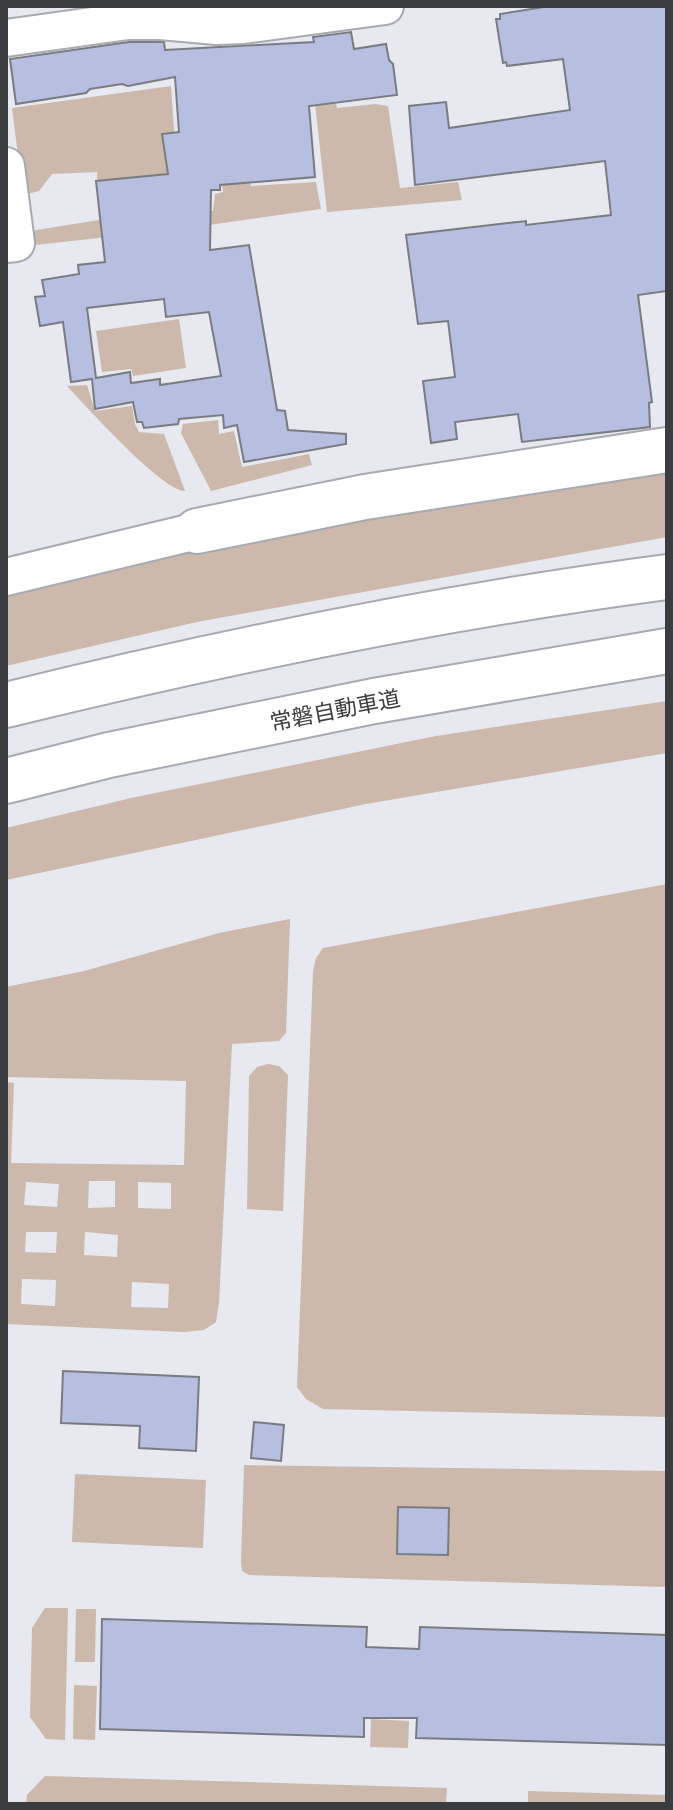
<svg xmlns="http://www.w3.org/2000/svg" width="673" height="1810" viewBox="0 0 673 1810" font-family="'Titillium Web','Noto Sans JP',sans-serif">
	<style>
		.green { fill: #cdb9ab; fill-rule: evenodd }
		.building { fill: #b7bfe0; stroke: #7a7c82; stroke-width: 2; fill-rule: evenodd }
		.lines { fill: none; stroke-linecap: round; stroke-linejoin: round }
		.street-casing { stroke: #a8aab1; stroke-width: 40 }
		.secondary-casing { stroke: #a8aab1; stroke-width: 48 }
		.highway-casing { stroke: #a8aab1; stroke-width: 48 }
		.street { stroke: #fff; stroke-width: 36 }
		.secondary { stroke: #fff; stroke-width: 44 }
		.highway { stroke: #fff; stroke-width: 44 }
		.labels { text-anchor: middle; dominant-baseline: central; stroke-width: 8; stroke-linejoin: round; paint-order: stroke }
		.street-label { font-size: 22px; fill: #3b3c3f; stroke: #fff }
	</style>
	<rect width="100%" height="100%" fill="#e7e8f0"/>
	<g class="green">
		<path d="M310 58 330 76 337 108 375 104 388 106 400 188 458 182 462 200 327 212Z"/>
		<path d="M171 86 178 187 191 212 213 211 215 194 223 192 222 182 248 165 251 186 316 182 321 209 181 229 26 246 24 232 99 220 97 172 52 174 39 191 23 195 12 108Z"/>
		<path d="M179 319 186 368 133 376 131 369 102 372 96 331Z"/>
		<path d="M87 385 95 411 132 406 135 424 139 432 164 434 185 491C163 492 85 405 67 386Z"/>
		<path d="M218 420 219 434 234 431 242 467 309 454 312 465 211 491 181 433 183 424Z"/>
		<path d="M667 469V537L197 622 6 666V596L277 529Z"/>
		<path d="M667 701V753L366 804 6 880V828L131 798 436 736Z"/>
		<path d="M667 884V1417L323 1409 306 1399 297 1387 313 971 316 958 323 948Z"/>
		<path d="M290 919 286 1033 279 1041 232 1044 219 1303 216 1322 204 1330 183 1332 6 1324V1082L14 1083 11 1163 184 1165 186 1081 6 1077V987L84 971 219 933ZM89 1181H115V1207L88 1208ZM26 1182 59 1184 57 1207 24 1205ZM138 1182 171 1183V1209L138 1208ZM26 1232H57L56 1253 25 1252ZM85 1232 118 1235 117 1257 84 1255ZM22 1279 56 1280 55 1306 21 1304ZM132 1282 169 1284 168 1308 131 1307Z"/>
		<path d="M268 1064 279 1066 288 1075 283 1211 247 1209 249 1076 257 1067Z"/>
		<path d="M244 1465 667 1471V1587L249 1575 242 1571 241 1562Z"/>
		<path d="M75 1474 206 1480 203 1548 72 1542Z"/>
		<path d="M45 1608H68L65 1740 46 1739 30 1717 32 1628Z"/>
		<path d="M76 1609H96L95 1662H75Z"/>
		<path d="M74 1685 97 1686 95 1740 73 1739Z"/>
		<path d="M371 1719 409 1721 408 1748 370 1747Z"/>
		<path d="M45 1776 447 1788 446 1804H26L27 1795Z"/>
		<path d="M528 1791 667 1795V1804H528Z"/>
	</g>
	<g class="building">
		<path d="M550 6H667V291L638 295 652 402 649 403 650 427 522 442 518 414 455 422 457 439 431 443 423 381 455 377 448 321 418 324 406 235 526 221V225L611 215 605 161 415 185 409 106 446 102 449 128 570 110 563 59 507 66 506 62 503 63 496 19H500V14Z"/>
		<path d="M351 32 354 49 386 44 389 60 393 64 397 95 309 106 315 177 220 185V190H211L210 250 249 245 277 410 285 411 288 430 346 434V444L244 462 237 425 224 428 223 415 179 419 178 424 144 428 142 422H137L133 402 95 409 92 379 71 382 63 322 40 326 35 297 45 296 42 280 79 274 78 265 105 262 96 181 168 174 162 134 179 132 175 77 128 86 122 84 90 89 86 93 16 104 10 59 129 42H164L165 50 314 42 313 37ZM164 299 166 317 209 312 221 376 160 385V379L131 383 130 372 96 378 87 308Z"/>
		<path d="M63 1371 199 1377 196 1451 139 1448 140 1426 61 1423Z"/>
		<path d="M254 1422 284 1425 281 1461 251 1458Z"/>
		<path d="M398 1507 449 1508 448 1555 397 1554Z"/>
		<path d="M102 1619 367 1627 366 1647 419 1649 420 1627 667 1635V1745L416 1738 417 1718H364V1737L100 1729Z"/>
	</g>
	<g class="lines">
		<defs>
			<g id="street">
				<path d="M6 38 128 21H160L217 26 244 25 385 6"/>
				<path d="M6 166 16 243 6 244"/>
				<path d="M6 577 197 531"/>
			</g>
			<path id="secondary" d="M197 531 365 497 667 450"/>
			<g id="highway">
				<path d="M6 705C222 652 446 606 667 577"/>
				<path d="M6 781 109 755 374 701 667 651"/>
			</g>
		</defs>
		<use href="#street" class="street-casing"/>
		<use href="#secondary" class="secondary-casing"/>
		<use href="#highway" class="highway-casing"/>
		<use href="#street" class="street"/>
		<use href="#secondary" class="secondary"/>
		<use href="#highway" class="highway"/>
	</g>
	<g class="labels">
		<g class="street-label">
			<text transform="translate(335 710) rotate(-11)">常磐自動車道</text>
		</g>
	</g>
	<rect width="673" height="1810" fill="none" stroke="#3b3c3f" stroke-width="16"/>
</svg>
